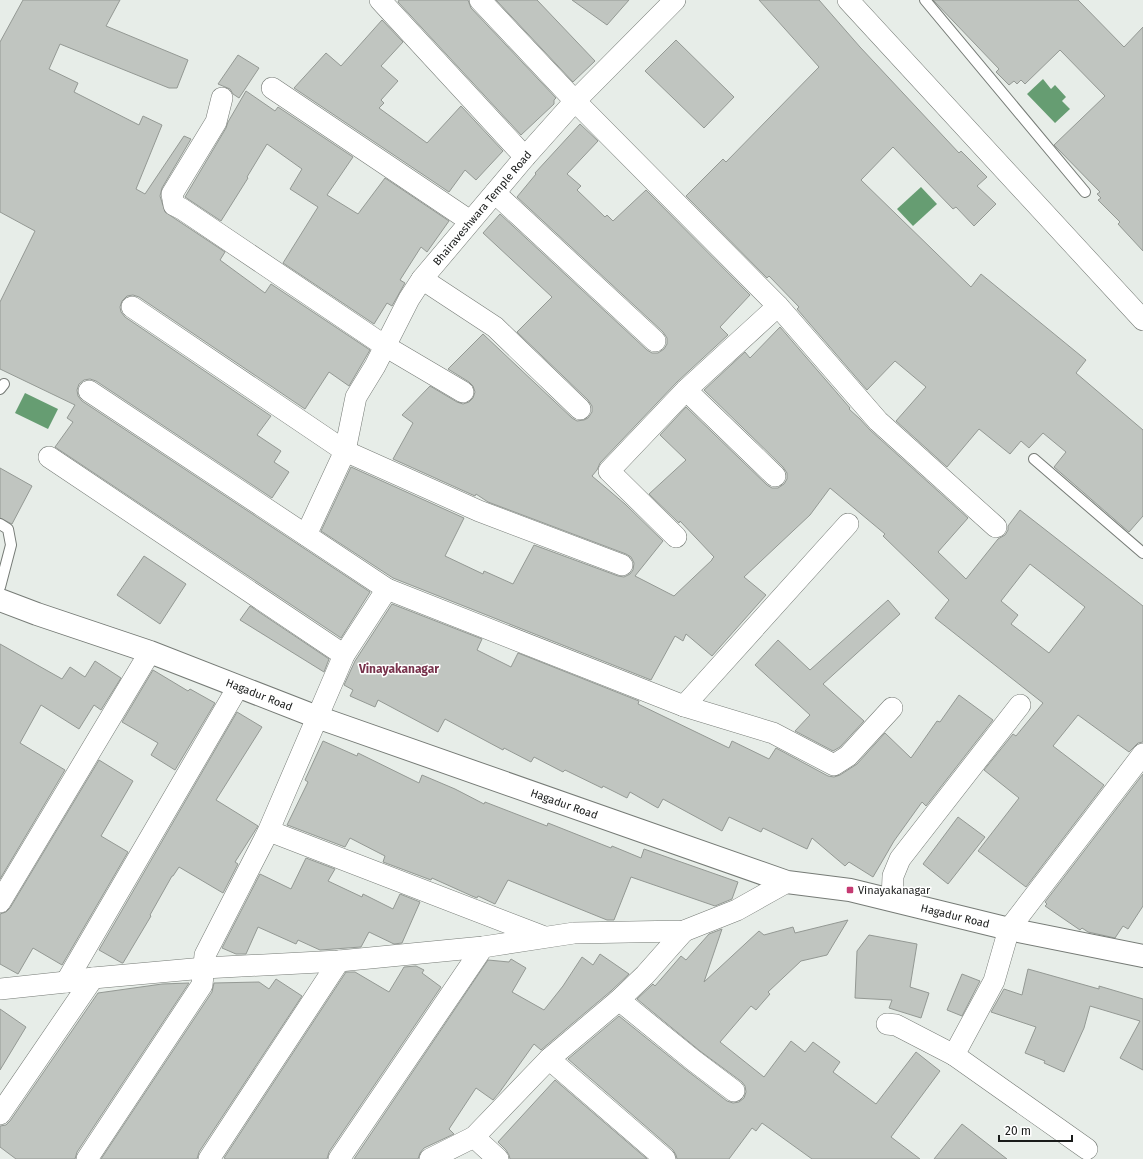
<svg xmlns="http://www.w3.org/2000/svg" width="1143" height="1159" viewBox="0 0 1143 1159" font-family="'Fira Sans',sans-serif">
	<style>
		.water { fill: #669d72 }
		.building { fill: #c0c5c0; stroke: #949994; fill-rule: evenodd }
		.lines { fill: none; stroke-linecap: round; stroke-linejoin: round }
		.lane-casing { stroke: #767b76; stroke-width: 12 }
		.street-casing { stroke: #767b76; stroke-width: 22 }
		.secondary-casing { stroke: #767b76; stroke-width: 24 }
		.lane { stroke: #fff; stroke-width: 10 }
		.street { stroke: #fff; stroke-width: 21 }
		.secondary { stroke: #fff; stroke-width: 22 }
		.poi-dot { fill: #c53a72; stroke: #fff; stroke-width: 1.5 }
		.labels { text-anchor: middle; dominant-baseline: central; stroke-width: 3; stroke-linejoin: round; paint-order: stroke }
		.street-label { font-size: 11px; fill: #191b1a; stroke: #fff }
		.poi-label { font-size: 11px; fill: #191b1a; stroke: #fff; text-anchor: start }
		.neighbourhood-label { font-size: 12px; font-weight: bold; fill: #77324b; stroke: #fff }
	</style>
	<rect width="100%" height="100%" fill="#e7ede8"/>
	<g class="water">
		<path d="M1043 79 1051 89 1055 85 1066 97 1062 101 1070 109 1055 123 1027 94Z"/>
		<path d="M921 187 937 204 913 226 897 209Z"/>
		<path d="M25 393 58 409 48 429 15 413Z"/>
	</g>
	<g class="building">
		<path d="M23 0H120L106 26 188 60 177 88H169L60 44 49 69 78 83 74 92 139 125 143 116 162 125 136 189 145 194 184 136 191 139 162 188 160 196 165 212 225 252 220 260 265 293 271 284 370 350 349 386 329 372 305 409 139 297 133 295 127 296 122 301 120 307 121 312 125 317 271 416 257 435 281 451 274 462 289 472 272 498 96 381 90 379 84 380 79 384 77 390 78 396 82 401 370 592 341 638 55 447 73 422 67 418 75 405 0 369V302L35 231 0 212V42Z"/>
		<path d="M399 0H468L471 8 556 98 554 100V104L521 135 398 2Z"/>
		<path d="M496 0H537L595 61 573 82Z"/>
		<path d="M572 0H629L607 25Z"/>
		<path d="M759 0H819L860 47 959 153 961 151 987 177 977 186 996 204 974 226 956 207 953 209 893 147 861 180 971 287 981 274 1086 360 1076 373 1143 430V516L1129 532 1054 467 1066 452 1043 433 1029 448 1021 441 1010 454 979 429 947 467 896 421 926 387 895 361 867 390 797 309 799 307 769 276 767 278 686 196 723 159 726 162 819 67Z"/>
		<path d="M933 0H1078L1124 47 1143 27V251L1118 224 1120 222 1098 200 1101 198 1097 194 1100 192 1054 145 1105 96 1060 50 1025 84 1021 80 1017 84 1014 81 1009 85 996 72 999 69Z"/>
		<path d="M382 20 403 42 381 66 398 81 381 100 384 103 379 108 427 143 461 106 503 151 476 180 465 170 449 192 294 88 326 53 341 66Z"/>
		<path d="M676 40 734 97 704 128 645 71Z"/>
		<path d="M238 55 259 68 239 98 233 94 230 89 218 84Z"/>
		<path d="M246 91 275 111 278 107 353 157 327 195 358 214 385 178 449 221 427 252 421 247 400 280 405 283 392 306 387 303 374 324 283 263 318 207 290 189 302 169 267 144 247 177 248 178 221 221 185 197 226 128 228 122Z"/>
		<path d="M580 124 598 141 567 174 581 186 577 190 605 217 607 215 613 221 646 190 750 295 720 327 728 335 677 382 600 463 597 470 592 476 625 504 663 541 635 576 674 596 712 560V559L714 557 680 521 679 523 649 494 686 460 660 435 686 407 767 485 772 488H778L784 484 787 479V473L783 467 704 390 745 352 750 358 780 327 850 408 849 409 860 419 870 430 968 518 938 552 966 579 998 539 1005 535 1008 530V526L1020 510 1143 606V742L1138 743 1129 752 1078 715 1053 746 1104 785 1026 887 978 851 1019 798 984 770 1013 734 1016 736 1043 703 935 618 949 600 883 536 885 534 830 488 810 515 744 577 766 595 712 656 686 634 683 641 675 636 651 680 393 578 321 531 351 467 464 518 445 556 483 574 484 571 513 584 534 545 618 576 624 577 630 574 633 570 634 563 631 557 626 554 488 502 476 494 475 496 393 459 413 423 402 415 430 386 457 402 463 404 469 402 473 398 475 392 473 386 469 382 448 369 483 334 572 418 577 421 584 420 588 418 592 412V406L588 400 517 332 552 297 483 233 500 214 647 350 652 353H658L664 349 667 344V338L663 332 517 197 536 174 535 173ZM1030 564 1085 607 1049 653 1011 624 1018 615 1001 601Z"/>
		<path d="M0 468 32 486 12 524 0 518Z"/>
		<path d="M144 556 186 584 160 624 117 595Z"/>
		<path d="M888 600 900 614 823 684 864 721 840 747 833 751 795 731 810 715 755 665 778 640 810 670Z"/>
		<path d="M392 604 482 639 477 650 511 667 518 653 639 701 638 704 729 748 732 741 769 759 776 748 828 776 834 777 840 775 857 764 885 733 911 758 937 721 940 722 959 695 993 720 926 806 922 802 894 841 873 877 849 862 845 866 812 838 807 849 763 828 761 832 729 817 722 831 663 799 658 808 630 792 627 798 603 786 602 788 565 770 563 772 534 757 531 762 504 748 503 750 445 719 438 732 378 700 375 707 350 696 353 690 344 685 355 661Z"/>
		<path d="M250 606 329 659 324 672 240 620Z"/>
		<path d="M0 644 62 679 70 667 85 677 95 661 121 678 101 710 94 705 79 729 41 705 20 743 65 770 0 879Z"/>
		<path d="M153 670 188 691 190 689 215 703 175 770 151 755 158 743 122 722Z"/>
		<path d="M237 712 262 727 216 800 258 826 235 862 238 864 223 893 179 867 173 876H172L150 915 151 916 123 963H122L99 950Z"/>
		<path d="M323 741 357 756 358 753 419 783 422 775 455 789 484 804 485 802 547 826 548 823 611 848 612 846 641 858 644 849 738 882 732 899 715 906 631 877 614 920H607L508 880 495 904 478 896 477 898 472 896 432 878 431 880 383 862 385 856 350 838 345 847 290 826 287 825 308 782 305 780Z"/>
		<path d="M99 760 133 781 101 836 128 852 62 965 33 948 18 974 0 964V914L6 912 10 908Z"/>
		<path d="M1143 774V906L1128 929 1123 926 1115 938 1088 932 1082 928 1080 930 1045 906 1047 904 1045 902Z"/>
		<path d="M958 817 985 837 948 884 923 864Z"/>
		<path d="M306 858 335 869 328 881 362 897 363 894 393 909 400 894 420 902 402 943 394 944 369 932 361 947 320 950 298 940 296 944 258 927 246 954H236L222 948 260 874 291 889Z"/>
		<path d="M848 920 827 955 801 961 768 992 770 994 756 1010 751 1006 720 1042 764 1077 791 1041 805 1052 813 1042 840 1062 833 1072 876 1104 916 1052 940 1071 891 1137 920 1159H812L762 1123 756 1131 752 1128 729 1159H677L676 1155 673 1150 568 1059 619 1016 685 1069 727 1101 733 1103 739 1102 744 1098 746 1092 745 1086 742 1082 700 1051 637 999 653 984 655 986 681 956 686 960 709 934 722 929 704 982 759 931 764 935 793 927 795 933Z"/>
		<path d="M869 935 917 944 910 987 929 993 921 1018 889 1008 892 1000 855 998 857 951Z"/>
		<path d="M600 954 629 974 611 991 541 1050 534 1044 499 1093 493 1100 476 1088 449 1129 454 1134 424 1148 420 1153 418 1159H354L488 960 509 962 511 959 526 968 512 992 544 1010 563 986 582 957 593 965Z"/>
		<path d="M416 966 424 970 422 973 441 987 329 1152 327 1159H226L224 1158 346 972H355L389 992 404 967Z"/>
		<path d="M1028 969 1099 989V986L1143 999V1070L1120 1058 1140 1021 1090 1006 1084 1028 1064 1072 1044 1063 1045 1061 1025 1053 1036 1027 991 1012 1004 989 1022 995Z"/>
		<path d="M962 974 980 981 962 1016 947 1010Z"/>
		<path d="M276 979 302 996 199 1152 197 1159H101L212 992 214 983 259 982 269 989Z"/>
		<path d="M189 983 77 1152 75 1159H16L0 1147V1126L6 1125 10 1121 98 993 162 984Z"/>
		<path d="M0 1009 26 1027 0 1070Z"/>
		<path d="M555 1080 647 1159H510L509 1155 506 1150 498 1142Z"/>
		<path d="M962 1124 1007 1159H934Z"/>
	</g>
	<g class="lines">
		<defs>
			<g id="lane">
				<path d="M925 0 1085 192"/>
				<path d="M0 389 4 384"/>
				<path d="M1034 459 1143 553"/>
				<path d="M0 524 8 529 11 545 0 587"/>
			</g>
			<g id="street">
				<path d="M380 0 525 157"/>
				<path d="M480 0 575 101 778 306 878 421 996 527"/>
				<path d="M848 0 1143 320"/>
				<path d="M272 88 470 221"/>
				<path d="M222 98 216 122 172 194 174 205 182 209 385 346 463 392"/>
				<path d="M495 193 655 341"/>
				<path d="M422 279 495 327 580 409"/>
				<path d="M132 307 345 451 479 511 622 565"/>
				<path d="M686 390 775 476"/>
				<path d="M89 391 387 589 684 706 773 733 834 765 848 756 892 708"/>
				<path d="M49 457 344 655"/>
				<path id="s1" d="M306 535 345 451 356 397 375 366 409 299 422 279 525 157 575 101 675 0"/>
				<path d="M676 537 609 471 686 390 778 306"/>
				<path d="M684 706 848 524"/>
				<path d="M268 832 277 834 542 936"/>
				<path d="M892 900 893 876 900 859 1020 705"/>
				<path d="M0 902 150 652"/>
				<path d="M66 982 238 687"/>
				<path d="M0 989 66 982 93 978 204 968 339 961 483 947 574 933 684 931 737 910 787 882"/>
				<path d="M619 1000 693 1060 734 1091"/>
				<path d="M887 1024 896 1025 954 1055"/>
				<path d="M549 1059 665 1159"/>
				<path d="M0 1114 93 978"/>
				<path d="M1087 1149 954 1055 994 981 1009 929 1143 754"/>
				<path d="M87 1159 202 985 205 955 268 832 344 655 387 589"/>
				<path d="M209 1159 339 961"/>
				<path d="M339 1159 483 947"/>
				<path d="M430 1159 474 1137"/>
				<path d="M498 1159 474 1137 549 1059 619 1000 645 975 684 931"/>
			</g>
			<g id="secondary">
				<path id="s2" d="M0 600 37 614 150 652 317 717 787 882 850 890 1009 929 1143 956"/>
			</g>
		</defs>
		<use href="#lane" class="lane-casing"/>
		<use href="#street" class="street-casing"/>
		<use href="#secondary" class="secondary-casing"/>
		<use href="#lane" class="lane"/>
		<use href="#street" class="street"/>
		<use href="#secondary" class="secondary"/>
	</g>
	<rect class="poi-dot" x="846" y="886" width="8" height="8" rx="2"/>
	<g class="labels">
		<g class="street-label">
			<text stroke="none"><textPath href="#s1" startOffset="376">Bhairaveshwara Temple Road</textPath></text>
			<text stroke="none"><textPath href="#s2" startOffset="276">Hagadur Road</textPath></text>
			<text stroke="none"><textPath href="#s2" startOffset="600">Hagadur Road</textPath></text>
			<text stroke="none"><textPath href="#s2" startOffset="1008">Hagadur Road</textPath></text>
		</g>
		<g class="poi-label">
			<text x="858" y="890">Vinayakanagar</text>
		</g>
		<g class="neighbourhood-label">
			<text x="399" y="669">Vinayakanagar</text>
		</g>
	</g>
	<path d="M999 1135v6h73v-6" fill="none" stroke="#191b1a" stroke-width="2"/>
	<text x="1005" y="1135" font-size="12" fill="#191b1a" stroke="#ffffff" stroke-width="3" paint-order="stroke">20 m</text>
</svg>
